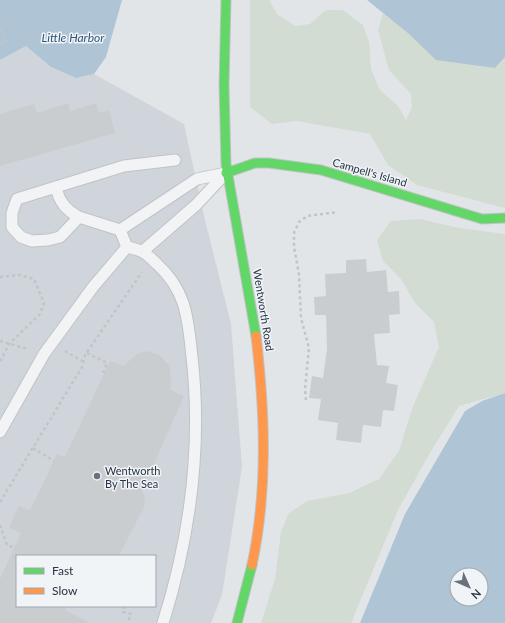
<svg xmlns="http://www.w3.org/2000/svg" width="505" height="623" viewBox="0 0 505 623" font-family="Lato,sans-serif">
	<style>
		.built { fill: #d0d5db; fill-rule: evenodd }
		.green { fill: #d3dcd3 }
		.water { fill: #afc4d4; fill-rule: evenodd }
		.building { fill: #cacdd0 }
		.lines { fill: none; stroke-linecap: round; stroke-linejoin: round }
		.lane-casing { stroke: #c0c3c6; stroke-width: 13 }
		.fast-casing { stroke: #c0c3c6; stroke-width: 11 }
		.slow-casing { stroke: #c0c3c6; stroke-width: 11 }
		.path { stroke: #c1c4c8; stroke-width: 2.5; stroke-dasharray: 3 3; stroke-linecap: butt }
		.lane { stroke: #f2f3f4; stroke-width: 11 }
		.fast { stroke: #63d668; stroke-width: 9 }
		.slow { stroke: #ff974d; stroke-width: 9 }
		.poi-dot { fill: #69727c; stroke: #f0f4f7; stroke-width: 1.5 }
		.labels { text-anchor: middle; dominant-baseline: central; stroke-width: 3; stroke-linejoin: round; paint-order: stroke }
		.street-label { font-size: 11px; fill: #283442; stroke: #f0f4f7 }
		.poi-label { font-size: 11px; fill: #283442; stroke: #f0f4f7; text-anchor: start }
		.water-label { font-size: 12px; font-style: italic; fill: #2f5679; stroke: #f0f4f7 }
	</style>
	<rect width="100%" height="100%" fill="#e2e5e8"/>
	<path class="built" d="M26 46 51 67 76 78 94 74 184 124 204 216 231 324 242 467 222 595 211 623H0V60ZM17 556H155V606H17Z"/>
	<g class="green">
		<path d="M250 0H269L277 14 295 26 310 24 326 10H343L363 25 369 42 371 69 380 90 398 106 406 120 412 107 411 94 389 70 378 30 383 13 409 34 473 64 495 68 505 57V208L417 185 388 165 370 134 297 121 272 124 250 107Z"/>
		<path d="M420 219 459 228 505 234V393L459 406 431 451 398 510 351 623H261L275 579 281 532 289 513 307 501 349 493 379 479 399 451 412 409 439 347 434 322 415 303 401 279 383 261 377 240 391 221Z"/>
	</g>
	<g class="water">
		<path d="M0 0H122L106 57 94 74 76 78 51 67 26 46 0 60Z"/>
		<path d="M367 0H505V57L495 68 436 60 409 34Z"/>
		<path d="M505 393V623H360L405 514 465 411 482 401ZM457 575H481V599H457Z"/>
	</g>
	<g class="building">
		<path d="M68 103 70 111 96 103 99 113 109 110 115 133 0 166V114L34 104 37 113Z"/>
		<path d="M366 259 367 272 386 270 388 292 399 291 400 314 389 315 390 333 374 334 377 365 389 366 386 383 398 385 394 411 383 410 381 427 363 425 361 443 336 440 338 423 318 420 321 399 309 398 312 376 323 378 327 349 326 315H315L314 297 326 296 325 274 346 273V260Z"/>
		<path d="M147 351 159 355 170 366 171 390 184 396 142 491 145 497 144 507 119 556H17V606H68L65 610 90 623H0V579L21 533 9 528 19 506 30 511 57 454 65 457 110 361 123 366 139 353Z"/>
	</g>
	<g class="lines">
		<defs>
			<g id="lane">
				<path d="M56 187C59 202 66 210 79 217"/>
				<path d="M120 230 79 217 60 237 48 240 32 241 21 237 12 227V213L17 199 124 166 175 160"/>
				<path d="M120 230 197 179 226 173"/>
				<path d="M127 247C142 250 146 253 157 264 187 291 188 320 192 357 202 446 190 537 163 623"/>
				<path d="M143 251 196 205 226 173"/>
				<path d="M0 432 44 354 93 287 127 247 120 230"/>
			</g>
			<g id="fast">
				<path d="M226 0 224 85 226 164 256 336"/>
				<path d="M226 173 255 163H269L321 170 482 219 505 218"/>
				<path d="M237 623 252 565"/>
			</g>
			<path id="slow" d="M252 565C268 489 265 413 256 336"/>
		</defs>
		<use href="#lane" class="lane-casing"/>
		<use href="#fast" class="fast-casing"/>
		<use href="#slow" class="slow-casing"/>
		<g class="path">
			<path d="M0 29 6 41 0 44"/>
			<path d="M0 277 19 275 34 279 44 303 40 314 9 344 0 362"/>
			<path d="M0 341 28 349"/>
			<path d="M65 351 84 362"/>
			<path d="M87 353 107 363 103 373 104 374"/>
			<path d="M306 400 305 389 309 348 301 318 299 274 294 247V233L299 222 307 216 338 212"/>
			<path d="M33 448 54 461"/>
			<path d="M0 502 82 367 85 355 142 272"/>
			<path d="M0 525 7 545 15 548"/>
			<path d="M125 606 123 612 131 614 128 623"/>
		</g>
		<use href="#lane" class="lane"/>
		<use href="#fast" class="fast"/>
		<use href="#slow" class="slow"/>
	</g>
	<circle class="poi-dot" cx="97" cy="476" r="4"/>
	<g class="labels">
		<g class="street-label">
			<text transform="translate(370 172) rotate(16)">Campell's Island</text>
			<text transform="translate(264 310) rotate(81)">Wentworth Road</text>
		</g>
		<g class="poi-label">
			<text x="105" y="470">Wentworth<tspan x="105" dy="13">By The Sea</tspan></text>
		</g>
		<g class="water-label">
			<text x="73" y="37">Little Harbor</text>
		</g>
	</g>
	<rect x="16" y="555" width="140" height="52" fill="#f0f4f7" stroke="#a0a7af"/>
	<rect x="24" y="568" width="20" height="6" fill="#63d668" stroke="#a0a7af"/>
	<text x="52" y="575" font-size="12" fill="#283442">Fast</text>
	<rect x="24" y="588" width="20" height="6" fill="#ff974d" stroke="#a0a7af"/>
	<text x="52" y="595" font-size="12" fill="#283442">Slow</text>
	<g transform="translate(469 587) rotate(135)"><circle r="19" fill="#f0f4f7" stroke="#a0a7af"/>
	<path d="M0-3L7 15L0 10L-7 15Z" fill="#69727c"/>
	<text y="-6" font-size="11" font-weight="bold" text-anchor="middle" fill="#283442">N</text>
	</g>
</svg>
